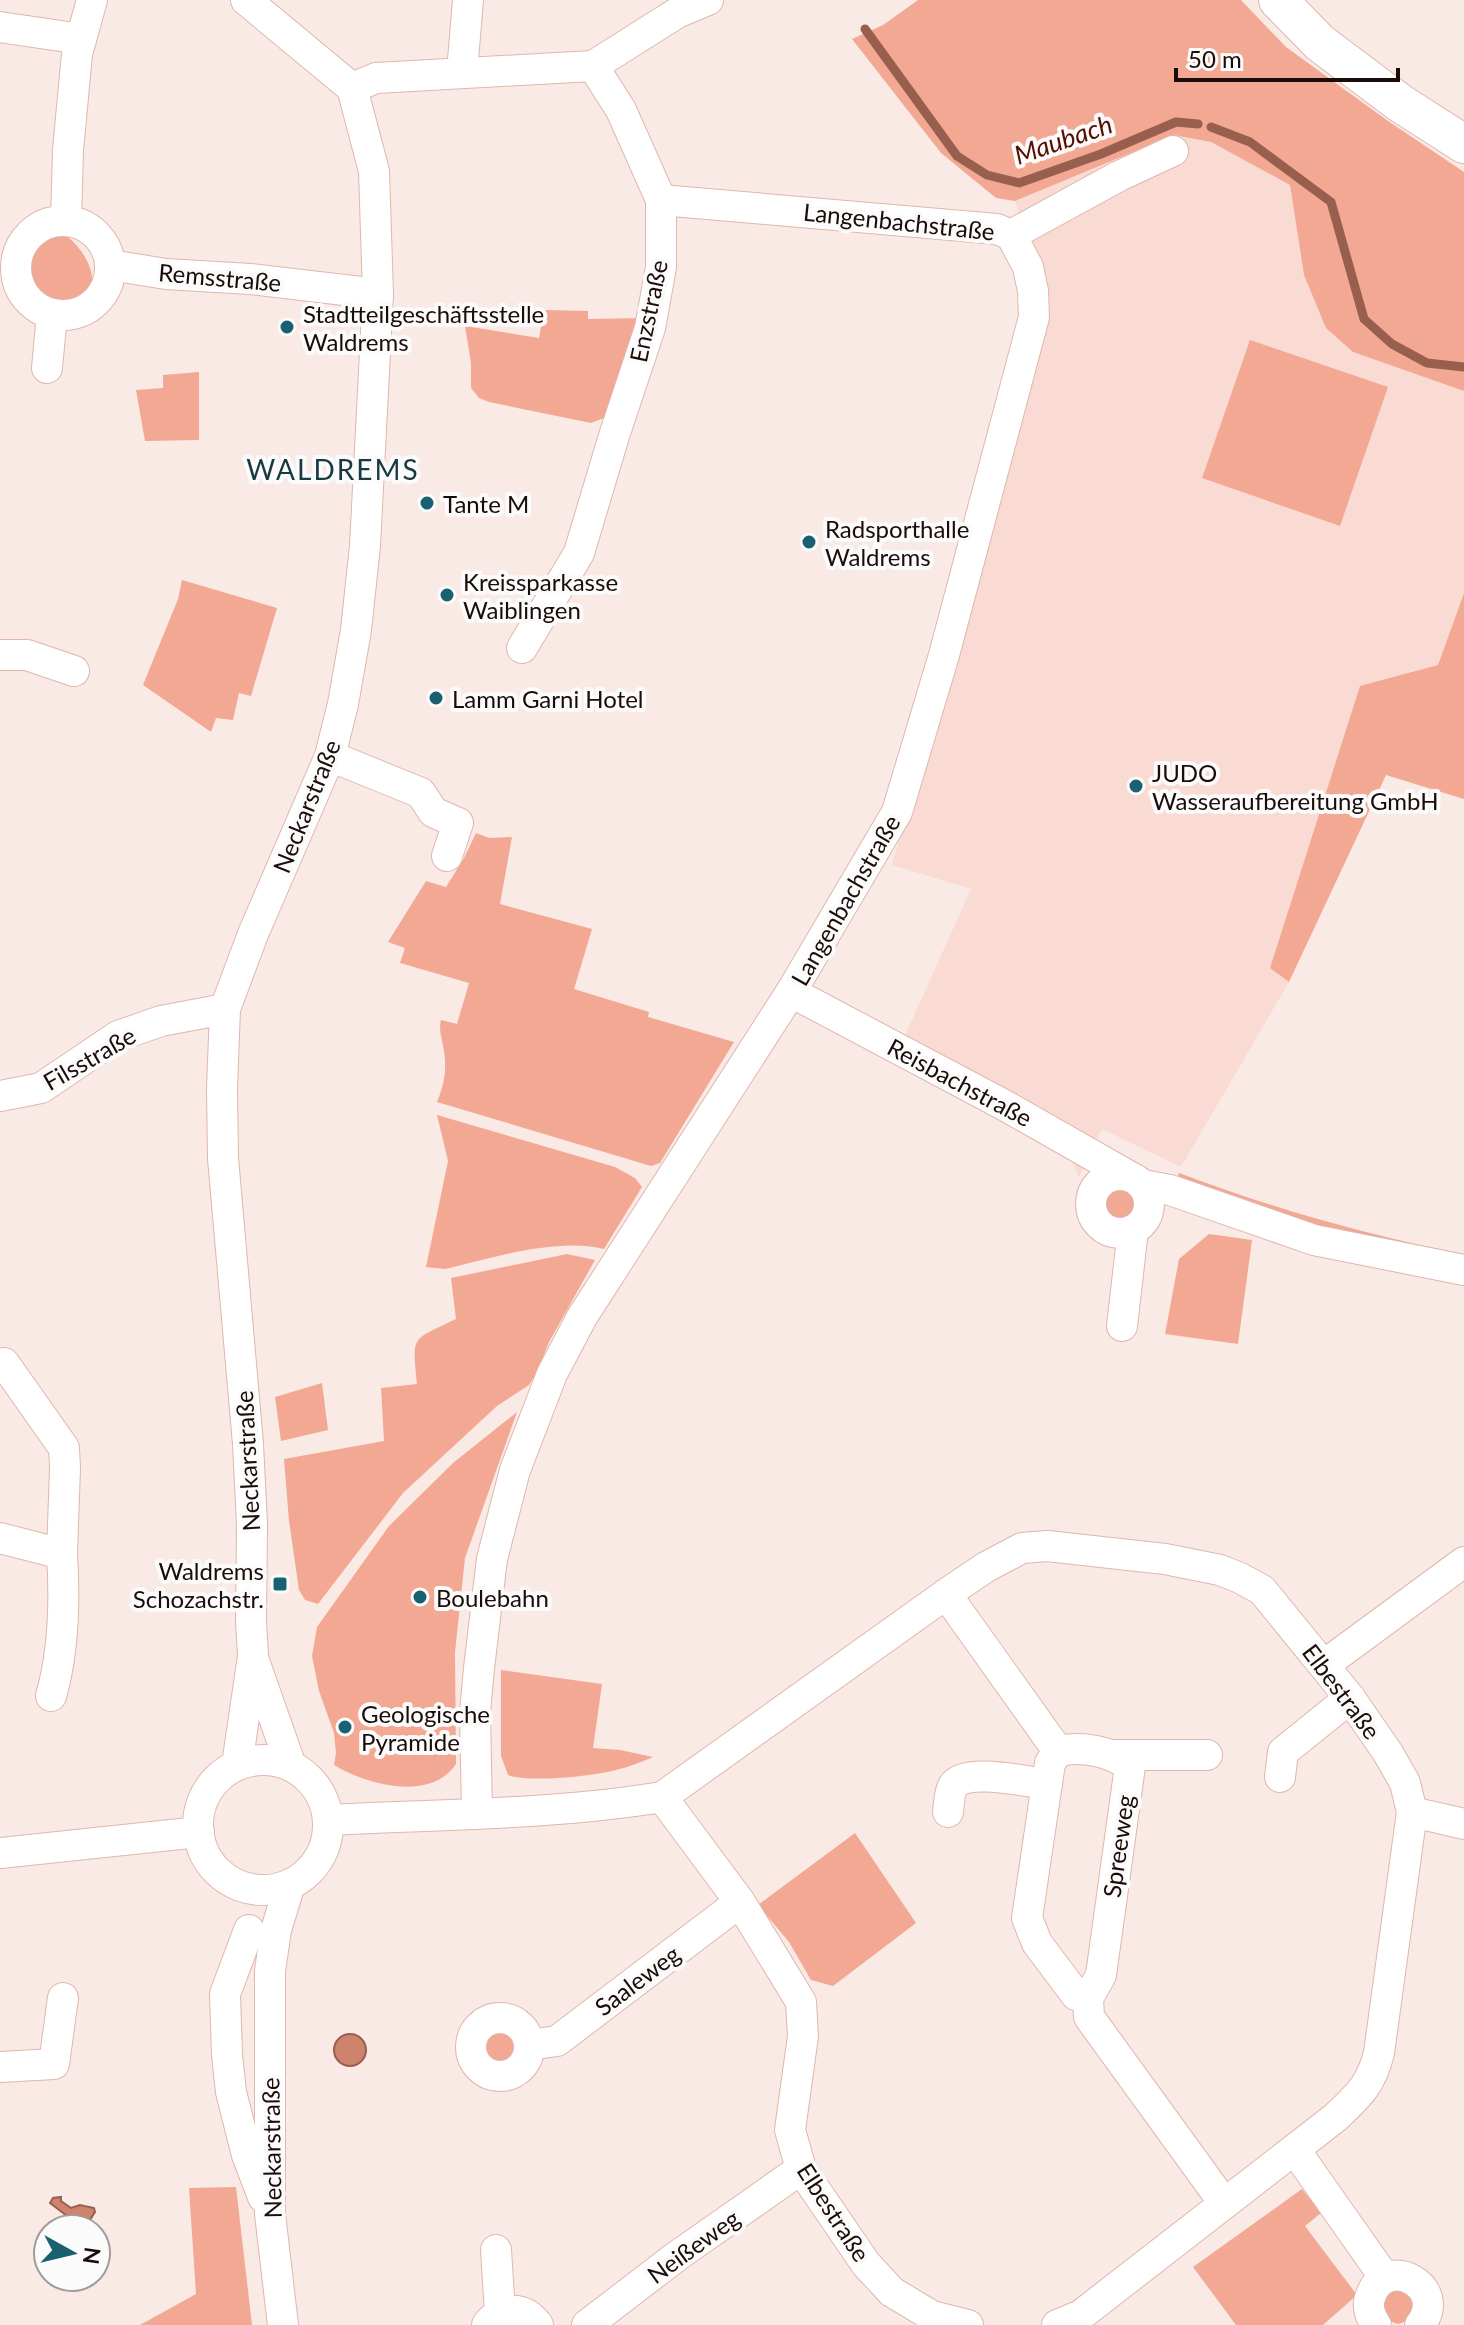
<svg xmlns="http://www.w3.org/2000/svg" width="1464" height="2325" viewBox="0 0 1464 2325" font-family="Lato,sans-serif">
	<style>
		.built { fill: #f9dbd3 }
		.green { fill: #f2a893 }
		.water { fill: #cf826c; stroke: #995f4e; stroke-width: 2 }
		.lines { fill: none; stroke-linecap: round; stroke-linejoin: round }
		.stream { stroke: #995f4e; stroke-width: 9 }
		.minor-casing { stroke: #dfb7ac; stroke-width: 32 }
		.major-casing { stroke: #dfb7ac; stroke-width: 40 }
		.minor { stroke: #fff; stroke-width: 30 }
		.major { stroke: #fff; stroke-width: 38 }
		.poi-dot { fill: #196070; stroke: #fbfbfb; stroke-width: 3 }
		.labels { text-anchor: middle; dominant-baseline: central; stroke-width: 8; stroke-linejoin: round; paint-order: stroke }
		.street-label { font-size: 24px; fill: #1a0c09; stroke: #fbfbfb }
		.poi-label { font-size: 24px; fill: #1a0c09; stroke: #fbfbfb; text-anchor: start }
		.water-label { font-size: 26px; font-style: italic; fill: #550f00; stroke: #fbfbfb }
		.quarter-label { font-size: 28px; letter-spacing: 2px; fill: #193941; stroke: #fbfbfb }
	</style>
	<rect width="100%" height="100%" fill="#faeae5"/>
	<path class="built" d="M1174 135 1211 142 1290 185 1304 275 1353 352 1464 391V593L1438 665 1360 687 1270 968 1289 982 1181 1167 1102 1129 1079 1177 1071 1160 893 1062 971 889 892 865 951 655 1031 256 1015 201Z"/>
	<g class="green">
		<path d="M918 0H1241L1286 47 1388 121 1464 172V391L1353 352 1326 328 1304 275 1290 185 1211 142 1174 135 1015 201 996 198 941 153 852 39 883 25Z"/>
		<path d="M50 228C70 232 93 260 92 281 91 289 87 297 83 305 79 307 76 309 72 310 37 318 1 235 50 228Z"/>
		<path d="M544 310 588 311V319L644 318 609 416 591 423 489 402 479 398 471 388V363L465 326 539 338Z"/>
		<path d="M1250 340 1388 387 1340 526 1202 478Z"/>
		<path d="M199 372V440L145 441 136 390 163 388V375Z"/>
		<path d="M182 580 277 608 251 696 239 693 233 720 216 718 211 732 143 685 178 599Z"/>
		<path d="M1464 593V799L1386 775 1289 982 1270 968 1360 686 1438 665Z"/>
		<path d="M476 833 489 838 512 837 500 904 592 929 574 989 649 1012 648 1017 734 1042 660 1163 651 1166 641 1163 437 1102C444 1085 447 1070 444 1051 443 1041 438 1031 441 1020L457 1024 469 983 400 963 405 948 388 942 426 881 446 887 464 858Z"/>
		<path d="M437 1115 615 1167 635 1178 642 1187 604 1249C556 1237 493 1258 445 1269L426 1267 448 1161Z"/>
		<path d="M1179 1173C1272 1208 1366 1235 1464 1254V1260L1348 1236 1176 1181Z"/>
		<circle cx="1122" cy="1204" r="19"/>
		<path d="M1209 1234 1252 1240 1238 1344 1165 1334 1179 1259Z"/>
		<path d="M567 1254 595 1260 549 1342 536 1374 529 1385 497 1406 403 1493 318 1604 305 1600 299 1590 289 1521 284 1459 384 1441 381 1388 417 1384C412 1334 411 1341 456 1319L451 1278Z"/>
		<path d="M322 1383 328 1430 281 1441 275 1397Z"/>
		<path d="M517 1412 465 1558 455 1652 456 1764C431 1802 367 1785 334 1765L336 1753 334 1733 319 1691 312 1656 317 1627 389 1526 453 1463Z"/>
		<path d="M501 1670 602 1684 593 1748 620 1750 653 1757C641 1762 629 1767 616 1770 594 1776 529 1783 508 1775L501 1756Z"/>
		<path d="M855 1833 916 1923 833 1986 811 1980 789 1942 758 1905Z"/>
		<circle cx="500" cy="2046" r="19"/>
		<path d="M236 2187 252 2325H140L196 2294 189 2188Z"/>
		<path d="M1302 2189 1321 2213 1305 2226 1357 2295 1323 2325H1236L1193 2267Z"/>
		<path d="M1395 2286 1416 2297 1410 2320 1398 2324 1386 2320 1379 2303Z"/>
	</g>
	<g class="water">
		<circle cx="350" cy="2050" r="16"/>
		<path d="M61 2197V2201L71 2208 80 2205 94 2208 95 2212 86 2226 83 2228 50 2203 53 2198Z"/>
	</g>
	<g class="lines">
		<g class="stream">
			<path d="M865 29 957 156 987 175 1019 183 1101 154 1176 122 1198 124"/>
			<path d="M1211 127 1250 142 1331 202 1364 319 1392 344 1427 363 1464 367"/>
		</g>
		<defs>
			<g id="minor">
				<path d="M0 27 81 39"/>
				<path d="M593 66 677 13 708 0"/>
				<path d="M462 72 468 0"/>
				<path d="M352 88 376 78 593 66 621 110 661 200V267L650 328 614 436 579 553 522 648"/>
				<path d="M66 221 68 150 77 54 92 0"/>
				<circle cx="63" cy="268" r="47"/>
				<path d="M1011 235 1119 176 1173 151"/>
				<path d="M110 265 166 274 250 279 378 294"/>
				<path d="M47 368 52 314"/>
				<path d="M0 655H27L74 671"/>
				<path d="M330 756 421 793 433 812 458 823 447 856"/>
				<path d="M791 992 1004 1105 1127 1175"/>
				<path d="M0 1096 41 1088 118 1036 161 1021 225 1009"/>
				<circle cx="1120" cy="1204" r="29"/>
				<path d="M1143 1185 1170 1190 1314 1240 1464 1270"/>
				<path d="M1122 1326 1133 1230"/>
				<path d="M4 1363 64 1448 65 1468 62 1554"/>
				<path d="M0 1538 62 1554C65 1601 64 1651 51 1696"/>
				<path d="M946 1594 1058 1751 1050 1763 1027 1918 1037 1943 1076 1995 1088 1998"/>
				<path d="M253 1658 291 1766"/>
				<path d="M1324 1665 1464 1562"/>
				<path d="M1058 1751C1083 1746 1110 1751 1130 1766L1101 1975 1088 1998 1089 2017 1224 2203"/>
				<path d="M1116 1755H1207"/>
				<circle cx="263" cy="1825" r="65"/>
				<path d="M237 1765 253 1656 251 1621 252 1525 248 1444 223 1158 222 1089 225 1009 253 934 330 756 343 704 356 630 365 546 378 294 374 171 352 88 246 0"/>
				<path d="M1280 1777 1283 1752 1350 1698"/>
				<path d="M662 1797 740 1902 801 2002 803 2036 790 2130 801 2169 866 2264 892 2292 932 2316 968 2325"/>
				<path d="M948 1812C949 1805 949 1793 953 1786 965 1767 1027 1782 1047 1784"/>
				<path d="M1412 1812 1464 1824"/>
				<path d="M477 1813 475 1712 479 1668 492 1559 515 1470 552 1374 582 1317 791 992 897 812 944 655 1034 317 1033 291 1028 267 1011 235 997 229 661 200"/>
				<path d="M328 1820C440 1814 552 1815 662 1797L946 1594 986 1567 1022 1548 1047 1546 1165 1559 1220 1570 1240 1578 1262 1590 1350 1698 1388 1753 1405 1783 1412 1812 1379 2053C1371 2085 1359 2095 1336 2117L1081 2315 1057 2325"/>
				<path d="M0 1853 199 1832"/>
				<path d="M249 1930 225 1994 227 2055 231 2092 247 2155 263 2197"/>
				<circle cx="500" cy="2047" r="29"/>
				<path d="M529 2045 557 2041 740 1902"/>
				<path d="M0 2067 54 2064 63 1998"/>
				<path d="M1295 2150 1385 2278"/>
				<path d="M496 2250 500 2313"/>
				<path d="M283 2325 270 2214V1971L276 1930 290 1884"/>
				<path d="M487 2325C501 2306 524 2306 538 2325"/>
				<path d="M587 2325 677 2256 801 2169"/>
				<path d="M1376 2325C1370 2316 1366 2306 1371 2295 1386 2253 1450 2287 1420 2325"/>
			</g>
			<path id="major" d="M1278 0 1320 43 1400 103 1464 144"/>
		</defs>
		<use href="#minor" class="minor-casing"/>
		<use href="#major" class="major-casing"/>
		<use href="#minor" class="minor"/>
		<use href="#major" class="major"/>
	</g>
	<g class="poi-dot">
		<circle cx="287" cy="327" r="8"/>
		<circle cx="427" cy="503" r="8"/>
		<circle cx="809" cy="542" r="8"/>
		<circle cx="447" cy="595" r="8"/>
		<circle cx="436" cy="698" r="8"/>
		<circle cx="1136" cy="786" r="8"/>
		<rect x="272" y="1576" width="16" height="16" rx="4"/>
		<circle cx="420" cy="1597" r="8"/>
		<circle cx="345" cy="1727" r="8"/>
	</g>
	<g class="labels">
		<g class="street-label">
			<text transform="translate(899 221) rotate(6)">Langenbachstraße</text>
			<text transform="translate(220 277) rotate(5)">Remsstraße</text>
			<text transform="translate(648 311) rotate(-78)">Enzstraße</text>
			<text transform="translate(306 806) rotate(-68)">Neckarstraße</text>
			<text transform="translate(845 900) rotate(-60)">Langenbachstraße</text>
			<text transform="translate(89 1058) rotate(-30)">Filsstraße</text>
			<text transform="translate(960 1082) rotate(28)">Reisbachstraße</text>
			<text transform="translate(247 1461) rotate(-93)">Neckarstraße</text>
			<text transform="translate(1342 1691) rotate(53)">Elbestraße</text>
			<text transform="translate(1118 1846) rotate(-82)">Spreeweg</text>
			<text transform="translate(637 1980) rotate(-37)">Saaleweg</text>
			<text transform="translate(271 2148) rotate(-91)">Neckarstraße</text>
			<text transform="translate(834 2212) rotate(57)">Elbestraße</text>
			<text transform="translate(693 2246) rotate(-36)">Neißeweg</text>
		</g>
		<g class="poi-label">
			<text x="303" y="313">Stadtteilgeschäftsstelle<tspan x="303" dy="28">Waldrems</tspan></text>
			<text x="443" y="503">Tante M</text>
			<text x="825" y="528">Radsporthalle<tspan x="825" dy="28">Waldrems</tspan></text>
			<text x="463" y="581">Kreissparkasse<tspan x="463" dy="28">Waiblingen</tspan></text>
			<text x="452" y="698">Lamm Garni Hotel</text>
			<text x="1152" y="772">JUDO<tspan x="1152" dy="28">Wasseraufbereitung GmbH</tspan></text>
			<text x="264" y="1570" text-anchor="end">Waldrems<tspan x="264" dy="28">Schozachstr.</tspan></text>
			<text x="436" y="1597">Boulebahn</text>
			<text x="361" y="1713">Geologische<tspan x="361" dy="28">Pyramide</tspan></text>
		</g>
		<g class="water-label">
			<text transform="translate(1063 139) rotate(-19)">Maubach</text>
		</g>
		<g class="quarter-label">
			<text x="333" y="469">WALDREMS</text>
		</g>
	</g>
	<g transform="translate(72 2253) rotate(98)"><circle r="38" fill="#fbfbfb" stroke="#a19b9a" stroke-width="2"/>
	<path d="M0-6L14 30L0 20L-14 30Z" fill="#196070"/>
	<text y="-12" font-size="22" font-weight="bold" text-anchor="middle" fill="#1a0c09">N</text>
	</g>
	<path d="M1176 68v12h222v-12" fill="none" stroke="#1a0c09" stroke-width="4"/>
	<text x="1188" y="68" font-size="24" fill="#1a0c09" stroke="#fbfbfb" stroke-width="6" paint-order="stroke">50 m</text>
</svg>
